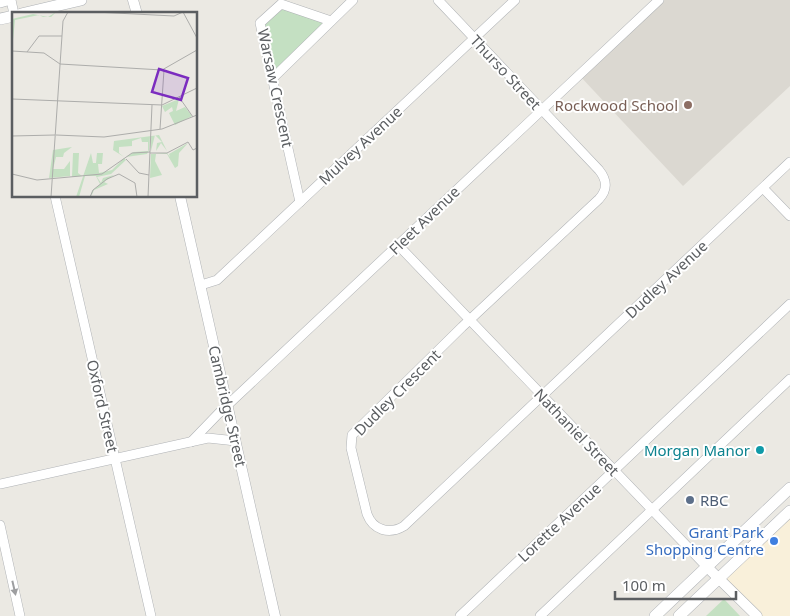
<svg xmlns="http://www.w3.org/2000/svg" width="790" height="616" viewBox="0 0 790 616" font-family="'Noto Sans',sans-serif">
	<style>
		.commercial { fill: #f9f0da }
		.education { fill: #dbd8d1 }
		.green { fill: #c4e0c2 }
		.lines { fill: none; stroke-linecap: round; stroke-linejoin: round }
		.minor-casing { stroke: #b0b3b6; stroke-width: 10 }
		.tertiary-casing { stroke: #b0b3b6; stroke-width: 11 }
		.secondary-casing { stroke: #afb2b6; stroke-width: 12 }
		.minor { stroke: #fff; stroke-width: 9 }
		.tertiary { stroke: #fff; stroke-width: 10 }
		.secondary { stroke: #fff; stroke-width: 11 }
		.oneway { fill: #9d9ea0 }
		.education-dot { fill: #8d6e63; stroke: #fff; stroke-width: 2 }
		.culture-dot { fill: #0f9aa8; stroke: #fff; stroke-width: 2 }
		.service-dot { fill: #5c6f8a; stroke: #fff; stroke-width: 2 }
		.shop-dot { fill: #3f7fe0; stroke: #fff; stroke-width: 2 }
		.labels { text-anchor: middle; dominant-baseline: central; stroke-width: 4; stroke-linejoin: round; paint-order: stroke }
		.street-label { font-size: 15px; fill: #5b5e61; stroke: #fff }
		.education-label { font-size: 15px; fill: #785e54; stroke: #fff; text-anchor: end }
		.culture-label { font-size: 15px; fill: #0d838f; stroke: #fff; text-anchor: end }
		.service-label { font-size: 15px; fill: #4e5e75; stroke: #fff; text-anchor: start }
		.shop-label { font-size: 15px; fill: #366cbe; stroke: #fff; text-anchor: end }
		.inset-road { fill: none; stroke: #adadab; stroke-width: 1 }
		.view { fill: #7b2cbf; fill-opacity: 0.15; stroke: #7b2cbf; stroke-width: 2.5 }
		.inset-edge { fill: none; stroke: #5b5e61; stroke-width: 2.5 }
	</style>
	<rect width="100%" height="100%" fill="#ebe9e3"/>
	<path class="commercial" d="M790 511V616H757L719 578Z"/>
	<path class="education" d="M659 0H790V86L683 186 579 75Z"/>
	<g class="green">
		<path d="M281 4 331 21 274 77 260 23Z"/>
		<path d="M724 599 740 616H706Z"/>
	</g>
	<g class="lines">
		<defs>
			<g id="minor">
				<path d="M11 0 14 14"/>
				<path d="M438 0 599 170C607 180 608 189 599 199L462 327 352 435 351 448 367 514C373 530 389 535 404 526L790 162"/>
				<path d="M274 77 353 0"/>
				<path d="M763 188 790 216"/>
				<path d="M55 196 151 616"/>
				<path d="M300 202 260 23 281 4 331 21"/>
				<path d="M398 245 707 567"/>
				<path d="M201 285 217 280 515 0"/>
				<path d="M191 442 218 414 659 0"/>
				<path d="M0 484 208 438 236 441"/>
				<path d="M0 525 20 616"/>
				<path d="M460 616 790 304"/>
				<path d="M540 616 790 379"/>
			</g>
			<g id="tertiary">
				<path d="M133 0 137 14"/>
				<path d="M180 196 275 616"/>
				<path d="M707 567 757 616"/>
			</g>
			<g id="secondary">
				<path d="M0 2 7 0"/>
				<path d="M21 14 81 0"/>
				<path d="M0 19 14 16"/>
				<path d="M655 616 790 488"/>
				<path d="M679 616 790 511"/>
			</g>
		</defs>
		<use href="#minor" class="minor-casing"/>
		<use href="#tertiary" class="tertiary-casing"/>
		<use href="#secondary" class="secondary-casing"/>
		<use href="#minor" class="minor"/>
		<use href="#tertiary" class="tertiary"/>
		<use href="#secondary" class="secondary"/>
	</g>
	<defs><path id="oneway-solid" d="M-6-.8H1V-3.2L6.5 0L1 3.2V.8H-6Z" transform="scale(1.25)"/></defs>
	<use class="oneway" href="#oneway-solid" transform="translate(14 588) rotate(77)"/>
	<circle class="education-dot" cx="688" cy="105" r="5"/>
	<circle class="culture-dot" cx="760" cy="450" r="5"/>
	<circle class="service-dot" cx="690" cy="500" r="5"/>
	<circle class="shop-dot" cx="774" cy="541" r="5"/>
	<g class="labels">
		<g class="street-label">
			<text transform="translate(506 72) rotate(47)">Thurso Street</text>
			<text transform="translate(276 88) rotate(78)">Warsaw Crescent</text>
			<text transform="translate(360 145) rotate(-43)">Mulvey Avenue</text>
			<text transform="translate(424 220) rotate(-44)">Fleet Avenue</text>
			<text transform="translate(666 279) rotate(-43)">Dudley Avenue</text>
			<text transform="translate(397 392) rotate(-45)">Dudley Crescent</text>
			<text transform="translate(103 406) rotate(77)">Oxford Street</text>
			<text transform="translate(228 406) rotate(77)">Cambridge Street</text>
			<text transform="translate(577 432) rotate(46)">Nathaniel Street</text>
			<text transform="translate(559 522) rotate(-43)">Lorette Avenue</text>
		</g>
		<g class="education-label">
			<text x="678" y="105">Rockwood School</text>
		</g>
		<g class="culture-label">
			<text x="750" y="450">Morgan Manor</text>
		</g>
		<g class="service-label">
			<text x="700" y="500">RBC</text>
		</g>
		<g class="shop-label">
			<text x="764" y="532">Grant Park<tspan x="764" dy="17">Shopping Centre</tspan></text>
		</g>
	</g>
	<g transform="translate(12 12)">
		<rect width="185" height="185" fill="#ebe9e3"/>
		<path d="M44 0 39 5H31L27 3 3 8 0 38V7L21 2 36 5ZM167 87 164 99 173 95 180 104 163 113 157 101 161 99 160 95 153 100 150 94ZM143 123 139 139 138 125 137 138 135 142 114 145 122 140 136 139V130H130L129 126 120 129V134L107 135V141L112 145 101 138 102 129 147 123 155 139 149 131 144 139 145 131 150 130ZM176 131 167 141 166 154 163 156 155 142H144L143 149 150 163 138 166 139 142 155 141 158 145 157 142ZM60 135 52 141 51 145H44L41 157H52L58 149V164L37 166 41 138ZM61 141H67L66 161 70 164 60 165ZM79 141 81 151H84L85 141H91L90 152H86L87 161 100 158 112 146 114 148 99 162 85 165 89 171 91 166 102 163 92 170 96 172 82 178 79 185 80 179 88 172 84 164H73L67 185H64Z" fill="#c4e0c2"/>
		<path class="inset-road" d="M83 0 162 4 171 0M171 0 185 26M0 39 32 41 48 52 150 58 185 38M15 40 27 24H50M167 85 181 105M0 87 150 93 185 76M148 117 152 58M44 123 92 125 150 117 185 103M0 124 43 123M138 141H155L176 130 181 138 185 136M114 147 127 161 137 163M0 162 25 168 90 162 120 141 138 140M39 185 51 9 56 0M78 185 81 178 95 167 107 162 123 171 125 185M136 185 140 93"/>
		<path class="view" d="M147 57 176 66 169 88 140 80Z"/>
		<rect width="185" height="185" class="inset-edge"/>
	</g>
	<path d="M615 591v8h121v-8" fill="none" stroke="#5b5e61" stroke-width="2.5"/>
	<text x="622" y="591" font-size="15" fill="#5b5e61" stroke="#ffffff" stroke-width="4" paint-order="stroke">100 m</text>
</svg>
